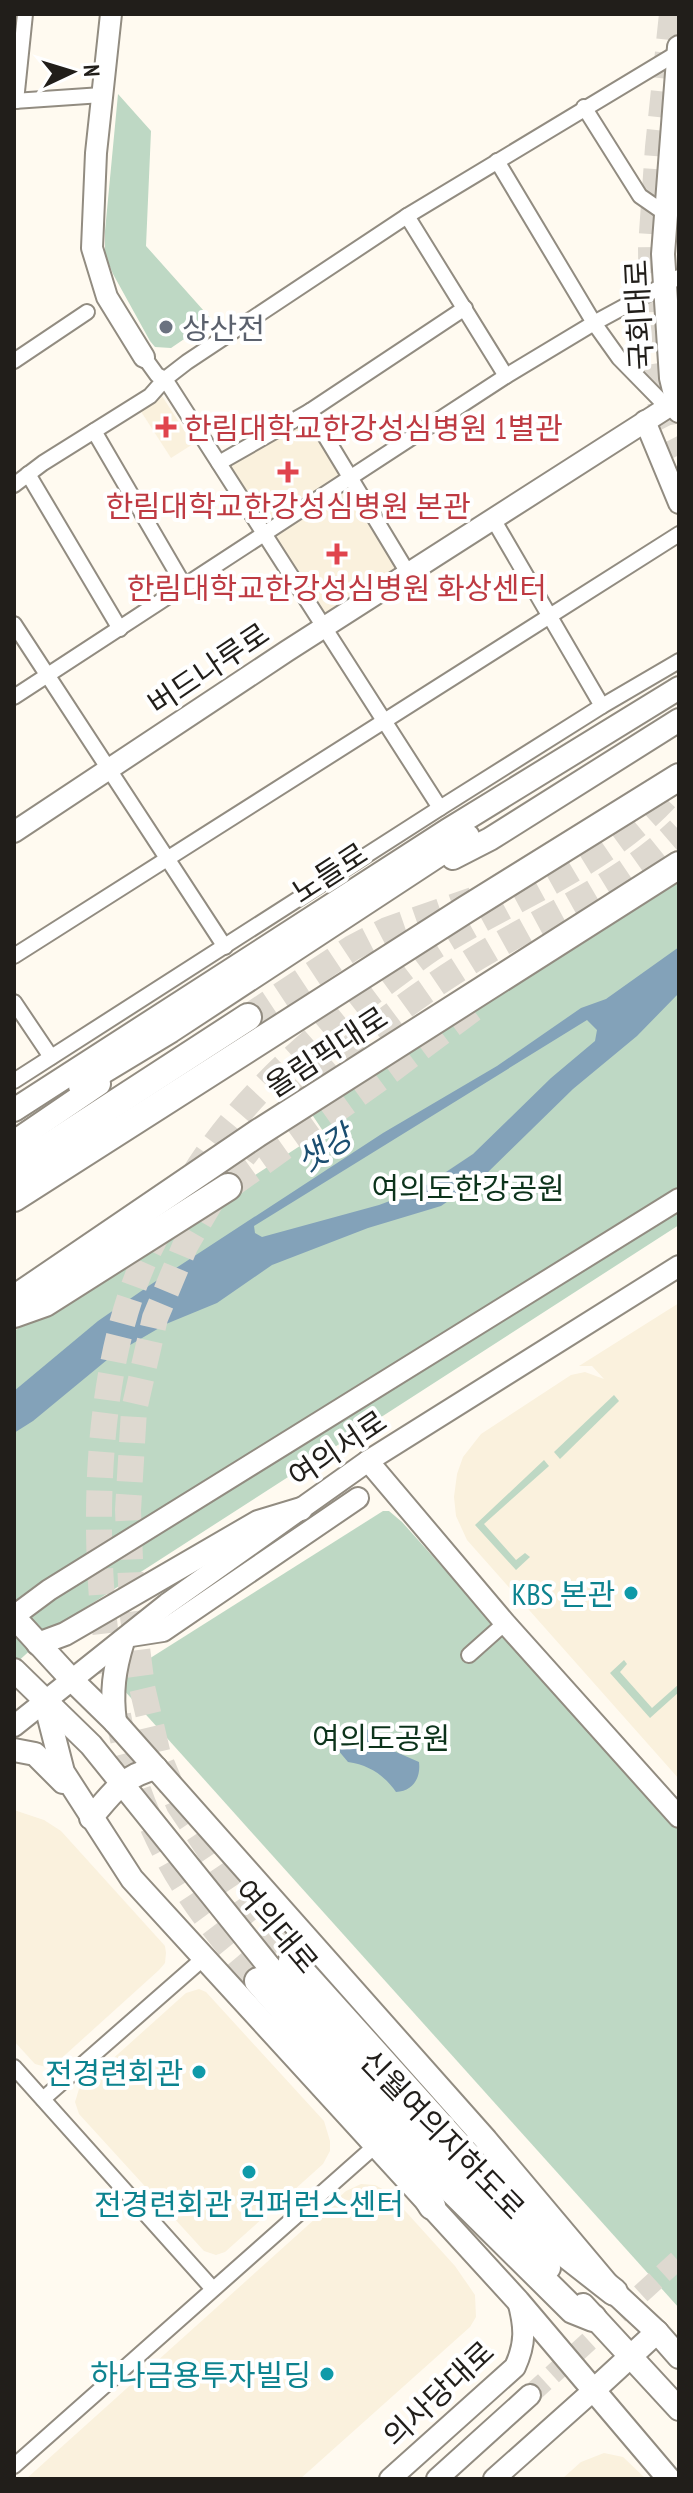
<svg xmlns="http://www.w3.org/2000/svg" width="693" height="2493" viewBox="0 0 693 2493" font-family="'PT Sans Narrow','Noto Sans KR',sans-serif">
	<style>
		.built { fill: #faf1dd }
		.green { fill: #bed8c4 }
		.water { fill: #83a2b9; fill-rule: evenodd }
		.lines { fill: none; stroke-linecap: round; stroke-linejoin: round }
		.secondary-tunnel { stroke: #ded9d0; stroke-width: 20; stroke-dasharray: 20 10; stroke-linecap: butt }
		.highway-tunnel { stroke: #ded9d0; stroke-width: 26; stroke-dasharray: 26 13; stroke-linecap: butt }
		.street-casing { stroke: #928c81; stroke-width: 18 }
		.secondary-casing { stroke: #928c81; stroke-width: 24 }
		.primary-casing { stroke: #928c81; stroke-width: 26 }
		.highway-casing { stroke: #928c81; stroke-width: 30 }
		.street { stroke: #fff; stroke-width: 14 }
		.secondary { stroke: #fff; stroke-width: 20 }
		.primary { stroke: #fff; stroke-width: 22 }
		.highway { stroke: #fff; stroke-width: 26 }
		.worship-dot { fill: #6b7280; stroke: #fff; stroke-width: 3 }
		.health-dot { fill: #e0444e; stroke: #fff; stroke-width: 3 }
		.culture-dot { fill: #0f9aa8; stroke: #fff; stroke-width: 3 }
		.labels { text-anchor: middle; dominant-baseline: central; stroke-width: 8; stroke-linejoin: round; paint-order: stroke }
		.street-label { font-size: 30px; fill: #211e1a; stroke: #fff }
		.worship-label { font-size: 30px; fill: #5b616d; stroke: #fff; text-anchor: start }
		.health-label { font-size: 30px; fill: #be3a42; stroke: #fff }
		.park-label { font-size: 30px; fill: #0c331b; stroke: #fff }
		.culture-label { font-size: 30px; fill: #0d838f; stroke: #fff; text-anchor: end }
		.water-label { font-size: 32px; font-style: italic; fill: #1b4e70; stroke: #fff }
	</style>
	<rect width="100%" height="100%" fill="#fffaf0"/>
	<g class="built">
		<path d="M162 396 193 444 171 458 140 410Z"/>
		<path d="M311 413 407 574 326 626 227 467Z"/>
		<path d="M679 1303V1779L467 1540 456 1516 454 1497 457 1474 463 1457 481 1434 571 1375 585 1372 604 1379 592 1366H579Z"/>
		<path d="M14 1810 44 1820 61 1831 165 1946 166 1953 165 1963 159 1970 55 2064 46 2067 35 2064 14 2041Z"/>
		<path d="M199 1989 206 1992 324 2121 330 2141V2151L323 2164 225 2252 216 2255 204 2251 79 2114 75 2102 79 2089 186 1993Z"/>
		<path d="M361 2184 375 2185 388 2192 455 2266 475 2295 476 2317 470 2327 300 2479H26L346 2191Z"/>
		<path d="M604 2453 623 2457 646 2479H562L581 2462Z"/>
	</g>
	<g class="green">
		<path d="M118 94 151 131 146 246 212 320 171 348 155 347 150 341 113 274 105 254V231Z"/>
		<path d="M679 877V1225L57 1626 14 1665V1331L323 1131 311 1113Z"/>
		<path d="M614 1395 619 1401 560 1459 554 1452Z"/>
		<path d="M544 1460 549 1466 484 1524 516 1560 525 1553 530 1557 516 1570 475 1525Z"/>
		<path d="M383 1511H389L402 1522 679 1831V2308L122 1688 125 1674Z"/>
		<path d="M624 1660 627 1664 620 1672 652 1708 679 1684V1692L650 1718 610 1673Z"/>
	</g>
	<g class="water">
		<path d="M679 947V993L637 1036 573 1089 483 1177 441 1206 368 1228 272 1265 217 1303 166 1324 113 1355 33 1421 14 1433V1391L98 1321 150 1285 383 1133 497 1066 581 1008 606 999ZM587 1020 597 1030 595 1041 551 1078 473 1154 419 1190 379 1205 262 1237 255 1233 254 1226Z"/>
		<path d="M359 1725 376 1734 396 1752 419 1762C421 1778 413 1791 396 1792 384 1775 369 1765 348 1762L332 1743 340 1732Z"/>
	</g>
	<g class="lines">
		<path class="secondary-tunnel" d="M530 2395 679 2259"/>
		<g class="highway-tunnel">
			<path d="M672 14 658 147 651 247 652 349 664 426 679 455"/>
			<path d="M248 1017 352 948 387 930 473 900"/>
			<path d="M286 1107C337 1054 415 995 478 957 546 916 621 885 679 830"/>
			<path d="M259 1136 217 1191 185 1246 155 1318 134 1410 128 1510 132 1609 142 1687 158 1755 179 1805 246 1905 292 1961"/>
			<path d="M193 1176C242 1097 315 1034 389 980 406 968 421 955 439 944 520 894 618 859 679 783"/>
			<path d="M231 1185 375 1082 474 1008"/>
			<path d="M111 1672C89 1542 92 1338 164 1223"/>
			<path d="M118 1715C128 1772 151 1832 182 1882 204 1918 231 1949 258 1981"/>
		</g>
		<defs>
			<g id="street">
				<path d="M14 101 102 95"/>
				<path d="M16 101 25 14"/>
				<path d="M584 107 640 196 666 214"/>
				<path d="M497 161 594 323 619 358 667 407"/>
				<path d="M407 216 506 376"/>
				<path d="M144 357 157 375 165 379 440 808"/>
				<path d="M14 361 87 312"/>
				<path d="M310 411 408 573"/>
				<path d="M94 431 185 587"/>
				<path d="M219 463 310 411 465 308"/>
				<path d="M28 474 120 629"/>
				<path d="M14 485 43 463 150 396 165 379 187 362 407 216 679 52"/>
				<path d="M493 519 602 706"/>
				<path d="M14 624 225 947"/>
				<path d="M14 697 506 376 594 323 679 277"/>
				<path d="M14 956 679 534"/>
				<path d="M14 1002 51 1057"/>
				<path d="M14 1081 440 808 602 706 679 661"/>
				<path d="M469 1655 505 1623"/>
				<path d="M14 2067 212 2288"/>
				<path d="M43 2099 205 1957"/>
				<path d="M14 2466 375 2146"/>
			</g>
			<g id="secondary">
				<path d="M111 14 96 153 92 248 107 297 144 357"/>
				<path d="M645 421 679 503"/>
				<path d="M14 832 287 651 679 400"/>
				<path d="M368 1461 505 1623 679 1817"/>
				<path d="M14 1616 49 1590 679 1199"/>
				<path d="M131 1636 163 1631 358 1498"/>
				<path d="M14 1726 167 1604 368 1461 679 1266"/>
				<path d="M390 2479 515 2367C526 2343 525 2327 518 2301"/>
				<path d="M437 2479 530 2395"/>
				<path d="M494 2479 595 2389"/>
			</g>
			<g id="primary">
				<path d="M679 47 663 254 671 378 679 411"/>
				<path d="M453 858 490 839 679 720"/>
				<path d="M80 1086 171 1031 468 836"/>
				<path d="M14 1110 448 830 679 688"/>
				<path d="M14 1142 99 1084"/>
				<path d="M14 1617 72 1680 115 1722 486 2140 614 2292 657 2332 679 2357"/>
				<path d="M38 1644 65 1634 258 1522 301 1509"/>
				<path d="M14 1670 91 1745 268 1965 485 2203 549 2268"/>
				<path d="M45 1702 63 1772 132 1879 518 2301 669 2479"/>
				<path d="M115 1722C111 1692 114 1670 123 1641"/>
				<path d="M14 1750 35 1754 63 1782"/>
				<path d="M91 1818C112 1793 123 1776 156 1768"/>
				<path d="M583 2305 679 2409"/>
				<path d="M595 2389 657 2332"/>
			</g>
			<g id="highway">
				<path d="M14 1169 248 1017"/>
				<path d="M14 1198 465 910 679 777"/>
				<path d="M14 1299 258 1133 679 865"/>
				<path d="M14 1314 45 1303 228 1187"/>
				<path d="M292 1961 473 2162 554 2245 614 2292"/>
				<path d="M258 1981 372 2111 573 2310 593 2318"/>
				<path d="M398 2152 432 2206"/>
			</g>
		</defs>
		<use href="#street" class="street-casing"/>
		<use href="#secondary" class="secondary-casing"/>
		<use href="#primary" class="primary-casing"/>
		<use href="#highway" class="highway-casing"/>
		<use href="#street" class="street"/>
		<use href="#secondary" class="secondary"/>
		<use href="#primary" class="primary"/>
		<use href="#highway" class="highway"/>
	</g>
	<circle class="worship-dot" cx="166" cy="327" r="8"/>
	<g class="health-dot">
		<path d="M162 415h8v8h8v8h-8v8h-8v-8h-8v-8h8z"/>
		<path d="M284 460h8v8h8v8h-8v8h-8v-8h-8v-8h8z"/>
		<path d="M333 542h8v8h8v8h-8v8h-8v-8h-8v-8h8z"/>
	</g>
	<g class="culture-dot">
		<circle cx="631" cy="1593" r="8"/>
		<circle cx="199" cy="2072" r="8"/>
		<circle cx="249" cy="2172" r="8"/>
		<circle cx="327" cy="2374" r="8"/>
	</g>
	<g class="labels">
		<g class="street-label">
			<text transform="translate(638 315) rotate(-93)">국회대로</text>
			<text transform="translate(208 668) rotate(-34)">버드나루로</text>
			<text transform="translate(329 872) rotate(-33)">노들로</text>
			<text transform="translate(326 1051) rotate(-33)">올림픽대로</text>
			<text transform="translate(337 1448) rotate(-34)">여의서로</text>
			<text transform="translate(277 1926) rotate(50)">여의대로</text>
			<text transform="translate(443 2134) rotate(46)">신월여의지하도로</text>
			<text transform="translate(438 2393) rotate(-43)">의사당대로</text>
		</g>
		<g class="worship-label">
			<text x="182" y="327">상산전</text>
		</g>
		<g class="health-label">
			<text x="184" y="427" text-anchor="start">한림대학교한강성심병원 1별관</text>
			<text x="288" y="505">한림대학교한강성심병원 본관</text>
			<text x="337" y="587">한림대학교한강성심병원 화상센터</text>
		</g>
		<g class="park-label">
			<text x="468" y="1187">여의도한강공원</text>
			<text x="381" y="1737">여의도공원</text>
		</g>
		<g class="culture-label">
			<text x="615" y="1593">KBS 본관</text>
			<text x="183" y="2072">전경련회관</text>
			<text x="249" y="2203" text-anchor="middle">전경련회관 컨퍼런스센터</text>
			<text x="311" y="2374">하나금용투자빌딩</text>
		</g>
		<g class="water-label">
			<text transform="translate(324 1148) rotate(-32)">샛강</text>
		</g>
	</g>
	<rect width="693" height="2493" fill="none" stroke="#211e1a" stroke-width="32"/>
	<g transform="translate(72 72) rotate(86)" stroke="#ffffff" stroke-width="6" paint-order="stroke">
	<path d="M0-6L14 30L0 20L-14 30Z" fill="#211e1a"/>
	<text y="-12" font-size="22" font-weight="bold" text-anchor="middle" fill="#211e1a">N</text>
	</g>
</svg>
